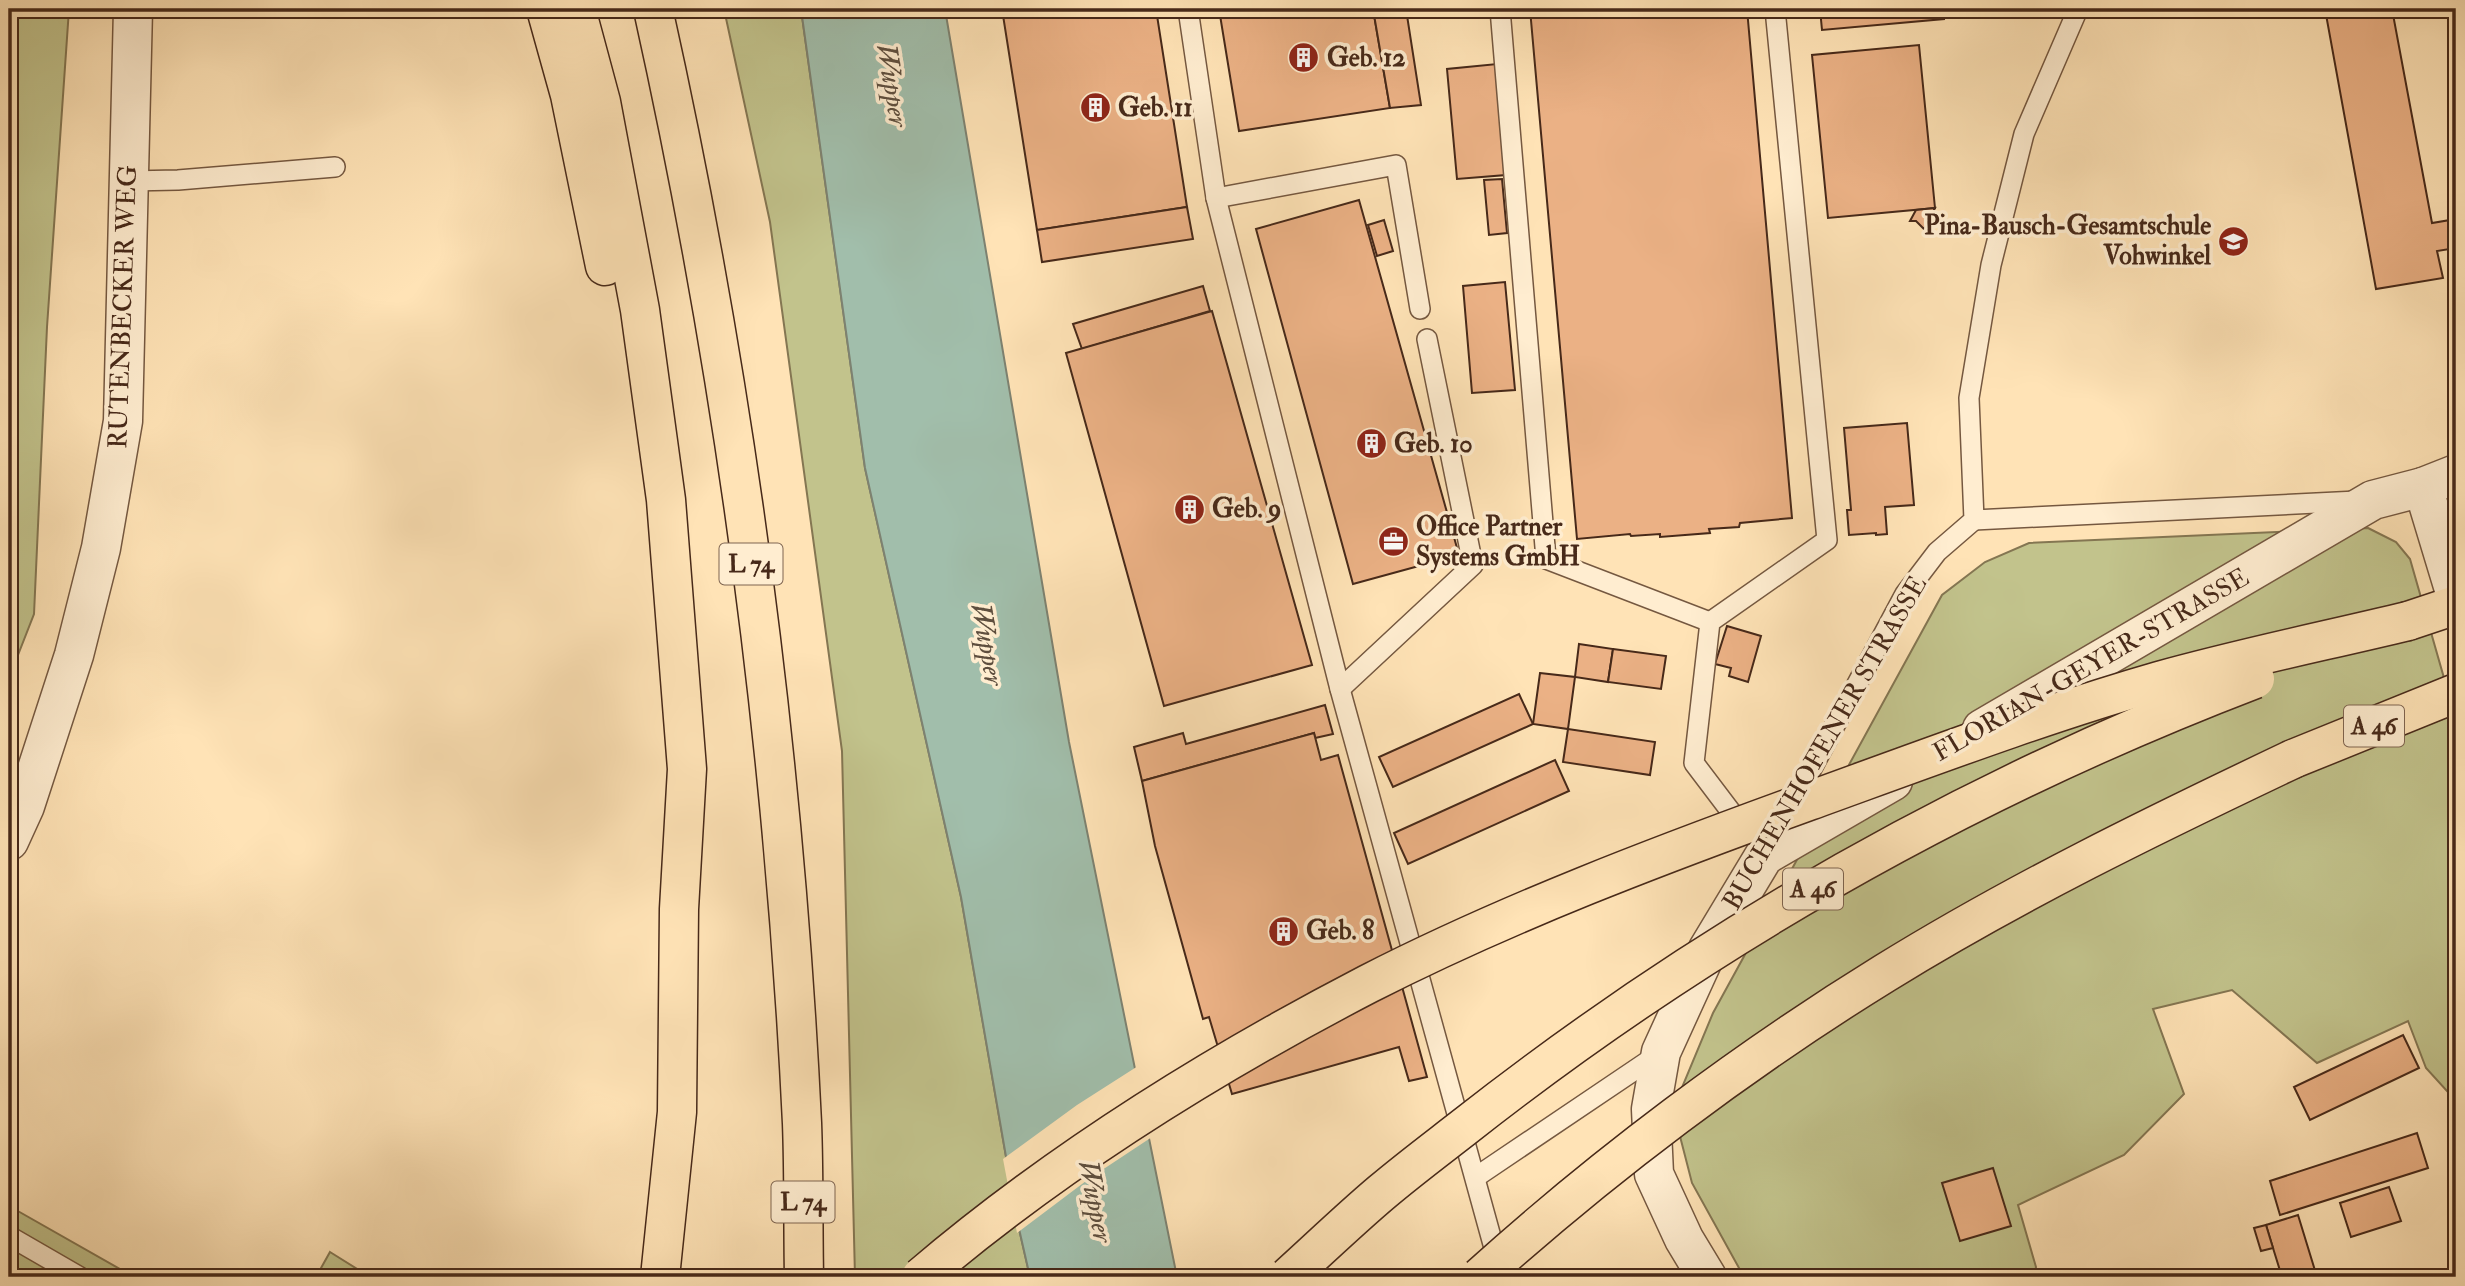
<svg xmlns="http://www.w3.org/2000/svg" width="2465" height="1286" viewBox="0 0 2465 1286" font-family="'IM FELL Double Pica',serif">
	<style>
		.green { fill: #c2c38c; stroke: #847652; stroke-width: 2 }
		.water { fill: #a1beab; stroke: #7d8271; stroke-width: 2 }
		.pier { fill: #ffe3b6 }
		.building { fill: #ebb185; stroke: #472919; stroke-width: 2 }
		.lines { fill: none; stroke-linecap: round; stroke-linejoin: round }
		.lane-casing { stroke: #755840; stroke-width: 22 }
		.street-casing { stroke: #755840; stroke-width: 41 }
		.highway-casing { stroke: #472919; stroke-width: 41 }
		.lane { stroke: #ffedd0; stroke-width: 19 }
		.street { stroke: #ffedd0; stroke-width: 38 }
		.highway { stroke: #ffe3b6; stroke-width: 38 }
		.highway-bridge-casing { stroke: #472919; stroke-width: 41; stroke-linecap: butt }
		.highway-bridge { stroke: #ffe3b6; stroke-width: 38 }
		.labels { text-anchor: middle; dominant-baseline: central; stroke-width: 7; stroke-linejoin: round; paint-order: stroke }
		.shield { fill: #ffedd0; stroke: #7e6450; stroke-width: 2 }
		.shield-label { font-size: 24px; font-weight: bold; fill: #472919 }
		.poi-label { font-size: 26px; font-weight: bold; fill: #472919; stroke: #ffedd0; text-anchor: start }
		.street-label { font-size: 26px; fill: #472919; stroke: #ffedd0 }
		.water-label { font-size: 28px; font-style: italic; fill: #5e4e3e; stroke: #ffedd0 }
	</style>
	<rect width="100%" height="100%" fill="#ffe3b6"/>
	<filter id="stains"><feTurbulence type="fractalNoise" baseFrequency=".00286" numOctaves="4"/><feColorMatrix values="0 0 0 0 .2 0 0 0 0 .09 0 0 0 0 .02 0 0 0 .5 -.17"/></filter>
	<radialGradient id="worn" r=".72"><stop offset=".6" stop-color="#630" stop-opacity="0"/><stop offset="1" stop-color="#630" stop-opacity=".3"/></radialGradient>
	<g class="green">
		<path d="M9 9H69L47 327 34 614 9 678Z"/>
		<path d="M724 9H801L865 468 961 897 1017 1220 1030 1277H855L842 751 770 222Z"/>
		<path d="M2368 528 2396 542 2410 559 2456 720V1101L2426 1068 2408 1021 2317 1063 2232 990 2153 1009 2184 1094 2124 1155 2018 1205 2036 1267 2034 1277H1744L1692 1183 1673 1109 1713 1013 1942 595 1985 562 2029 543Z"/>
		<path d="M9 1206 134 1277H9Z"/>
		<path d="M330 1252 370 1277H316Z"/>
	</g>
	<path class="water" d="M801 9H945L1069 742 1177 1277H1030L1017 1220 961 897 865 468Z"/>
	<path class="pier" d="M1138 1066 1152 1137 1090 1178 1017 1233 1003 1159 1077 1105Z"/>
	<g class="building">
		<path d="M1002 9H1156L1187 207 1037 230Z"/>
		<path d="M1219 9H1373L1390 108 1239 131Z"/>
		<path d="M1373 9H1406L1421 105 1390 108Z"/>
		<path d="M1530 9H1747L1792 518 1740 523 1739 527 1709 529 1710 533 1660 537V534L1631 536 1630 534 1577 539Z"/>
		<path d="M1820 9H1943L1944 19 1822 30Z"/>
		<path d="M2325 9H2392L2432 223 2456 219V248L2437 251 2443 278 2376 289Z"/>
		<path d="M1919 45 1935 208 1828 218 1812 55Z"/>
		<path d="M1497 64 1506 175 1457 179 1447 69Z"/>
		<path d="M1502 179 1507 233 1489 235 1484 180Z"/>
		<path d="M1359 200 1459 555 1353 584 1256 229Z"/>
		<path d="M1187 207 1193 239 1042 262 1037 230Z"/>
		<path d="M1935 208 1924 229 1916 221H1910L1916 210Z"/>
		<path d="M1384 220 1393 251 1377 256 1368 225Z"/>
		<path d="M1505 282 1515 390 1472 393 1463 286Z"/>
		<path d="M1203 286 1210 311 1082 349 1073 324Z"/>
		<path d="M1212 311 1312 665 1164 706 1066 353Z"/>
		<path d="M1907 423 1914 505 1885 507 1887 534 1876 535V533L1849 535 1847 510H1851L1844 428Z"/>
		<path d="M1727 626 1761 636 1748 682 1729 676 1731 668 1715 664Z"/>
		<path d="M1579 644 1613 649 1608 682 1575 677Z"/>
		<path d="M1613 649 1666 656 1661 689 1608 682Z"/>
		<path d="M1540 673 1575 677 1568 729 1533 724Z"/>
		<path d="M1519 694 1533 724 1393 787 1379 757Z"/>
		<path d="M1325 705 1333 734 1315 738 1314 733 1142 781 1134 747 1183 733 1186 744Z"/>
		<path d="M1568 729 1655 742 1650 775 1563 762Z"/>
		<path d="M1314 733 1321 760 1338 755 1427 1077 1409 1081 1399 1047 1232 1094 1209 1017 1203 1019 1155 846 1142 781Z"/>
		<path d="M1555 760 1569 791 1408 864 1394 833Z"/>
		<path d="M2403 1035 2419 1068 2310 1120 2294 1087Z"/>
		<path d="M2417 1133 2428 1168 2280 1215 2270 1181Z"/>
		<path d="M1993 1168 2011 1226 1960 1241 1942 1183Z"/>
		<path d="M2389 1187 2401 1221 2351 1237 2340 1203Z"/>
		<path d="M2298 1215 2317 1277H2282L2273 1248 2266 1225Z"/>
		<path d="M2266 1225 2273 1248 2261 1251 2254 1228Z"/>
	</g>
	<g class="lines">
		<defs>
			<g id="lane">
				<path d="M1188 9 1216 198 1340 689 1499 1266"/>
				<path d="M1500 9 1546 559 1710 622"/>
				<path d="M129 181 178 180 335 167"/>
				<path d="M1216 198 1396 165 1420 309"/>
				<path d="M1974 520 2357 501"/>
				<path d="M1340 689 1473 565 1427 339"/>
				<path d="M1793 804 1905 594 1937 552 1974 520 1969 398 1991 265 2024 134 2078 9"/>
				<path d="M1744 829 1694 763 1710 622 1827 540 1775 9"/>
				<path d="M1476 1177 1660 1053"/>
				<path d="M9 1236 80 1277"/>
			</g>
			<g id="street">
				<path d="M2456 474 2423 487 2456 596"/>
				<path d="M1982 729 2373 500 2423 487"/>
				<path d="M9 841 25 806 74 655 101 548 123 421 133 9"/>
				<path d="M1707 1277 1684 1239 1654 1174 1651 1109 1661 1052 1708 949 1764 856 1893 781"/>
			</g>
			<g id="highway">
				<path d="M546 9 570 95 605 266"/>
				<path d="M576 9 601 102 640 310 666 500 687 769 679 909 677 1112 660 1277"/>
				<path d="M653 9C734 374 784 749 802 1123 804 1174 803 1226 804 1277"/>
				<path d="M2408 621 2456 605"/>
				<path d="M2293 759 2456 693"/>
			</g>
		</defs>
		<use href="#lane" class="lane-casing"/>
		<use href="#street" class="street-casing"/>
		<use href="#highway" class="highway-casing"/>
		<use href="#lane" class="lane"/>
		<use href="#street" class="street"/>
		<use href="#highway" class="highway"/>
		<defs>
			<g id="highway-bridge">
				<path d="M921 1277C1057 1161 1210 1066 1368 984 1509 912 1660 855 1809 801 1925 759 2041 715 2159 681 2241 658 2325 641 2408 621"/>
				<path d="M1288 1277C1319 1249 1350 1219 1382 1192 1408 1170 1436 1149 1463 1128 1703 939 1970 788 2255 679"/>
				<path d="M1480 1277C1603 1166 1744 1060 1885 973 2016 892 2154 825 2293 759"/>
			</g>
		</defs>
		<use href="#highway-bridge" class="highway-bridge-casing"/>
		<use href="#highway-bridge" class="highway-bridge"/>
	</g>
	<defs>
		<symbol id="building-disc" viewBox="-11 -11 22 22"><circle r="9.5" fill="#8f2418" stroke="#ffedd0"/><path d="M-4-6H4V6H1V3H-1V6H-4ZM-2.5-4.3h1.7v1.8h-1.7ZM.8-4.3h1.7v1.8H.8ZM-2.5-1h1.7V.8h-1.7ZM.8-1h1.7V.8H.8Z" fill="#fff"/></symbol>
		<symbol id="school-disc" viewBox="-11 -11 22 22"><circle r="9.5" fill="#8f2418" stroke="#ffedd0"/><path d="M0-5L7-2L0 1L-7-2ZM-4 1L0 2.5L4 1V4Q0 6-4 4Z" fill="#fff"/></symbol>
		<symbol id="office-disc" viewBox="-11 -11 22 22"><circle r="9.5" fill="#8f2418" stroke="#ffedd0"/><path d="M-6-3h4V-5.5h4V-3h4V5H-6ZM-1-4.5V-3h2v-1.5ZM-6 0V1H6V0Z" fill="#fff"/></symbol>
	</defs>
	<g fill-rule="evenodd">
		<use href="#building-disc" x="1286" y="40" width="35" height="35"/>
		<use href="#building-disc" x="1078" y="90" width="35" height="35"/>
		<use href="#school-disc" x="2216" y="224" width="35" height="35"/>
		<use href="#building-disc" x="1354" y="426" width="35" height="35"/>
		<use href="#building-disc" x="1172" y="492" width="35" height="35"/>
		<use href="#office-disc" x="1376" y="524" width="35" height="35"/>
		<use href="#building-disc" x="1266" y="914" width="35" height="35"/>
	</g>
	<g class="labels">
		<g class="shield">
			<rect x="719.5" y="543.5" width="63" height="41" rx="5"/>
			<rect x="2344" y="705.5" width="60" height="41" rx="5"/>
			<rect x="1783" y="868.5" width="60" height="41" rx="5"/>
			<rect x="771.5" y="1181.5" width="63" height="41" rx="5"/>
		</g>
		<g class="shield-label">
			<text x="751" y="564">L 74</text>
			<text x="2374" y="726">A 46</text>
			<text x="1813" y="889">A 46</text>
			<text x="803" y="1202">L 74</text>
		</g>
		<g class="poi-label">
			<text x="1327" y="58">Geb. 12</text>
			<text x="1118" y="108">Geb. 11</text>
			<text x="2211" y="226" text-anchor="end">Pina-Bausch-Gesamtschule<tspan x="2211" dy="30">Vohwinkel</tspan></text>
			<text x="1394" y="444">Geb. 10</text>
			<text x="1212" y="509">Geb. 9</text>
			<text x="1416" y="527">Office Partner<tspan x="1416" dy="30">Systems GmbH</tspan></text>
			<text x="1306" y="931">Geb. 8</text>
		</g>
		<g class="street-label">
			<text transform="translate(123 307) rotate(-88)">RUTENBECKER WEG</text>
			<text transform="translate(2091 665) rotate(-30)">FLORIAN-GEYER-STRASSE</text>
			<text transform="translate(1825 743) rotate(-60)">BUCHENHOFENER STRASSE</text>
		</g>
		<g class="water-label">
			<text transform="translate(892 85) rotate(81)">Wupper</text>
			<text transform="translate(987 644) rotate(80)">Wupper</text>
			<text transform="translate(1095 1201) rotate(79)">Wupper</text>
		</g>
	</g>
	<rect width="2465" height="1286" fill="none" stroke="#ffe3b6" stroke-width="35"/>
	<rect x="10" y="10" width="2444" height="1265" fill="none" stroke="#472919" stroke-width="3.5"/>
	<rect x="18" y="18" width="2430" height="1251" fill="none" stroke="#472919" stroke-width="2"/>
	<rect width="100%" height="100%" filter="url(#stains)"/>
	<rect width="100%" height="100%" fill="url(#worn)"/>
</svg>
